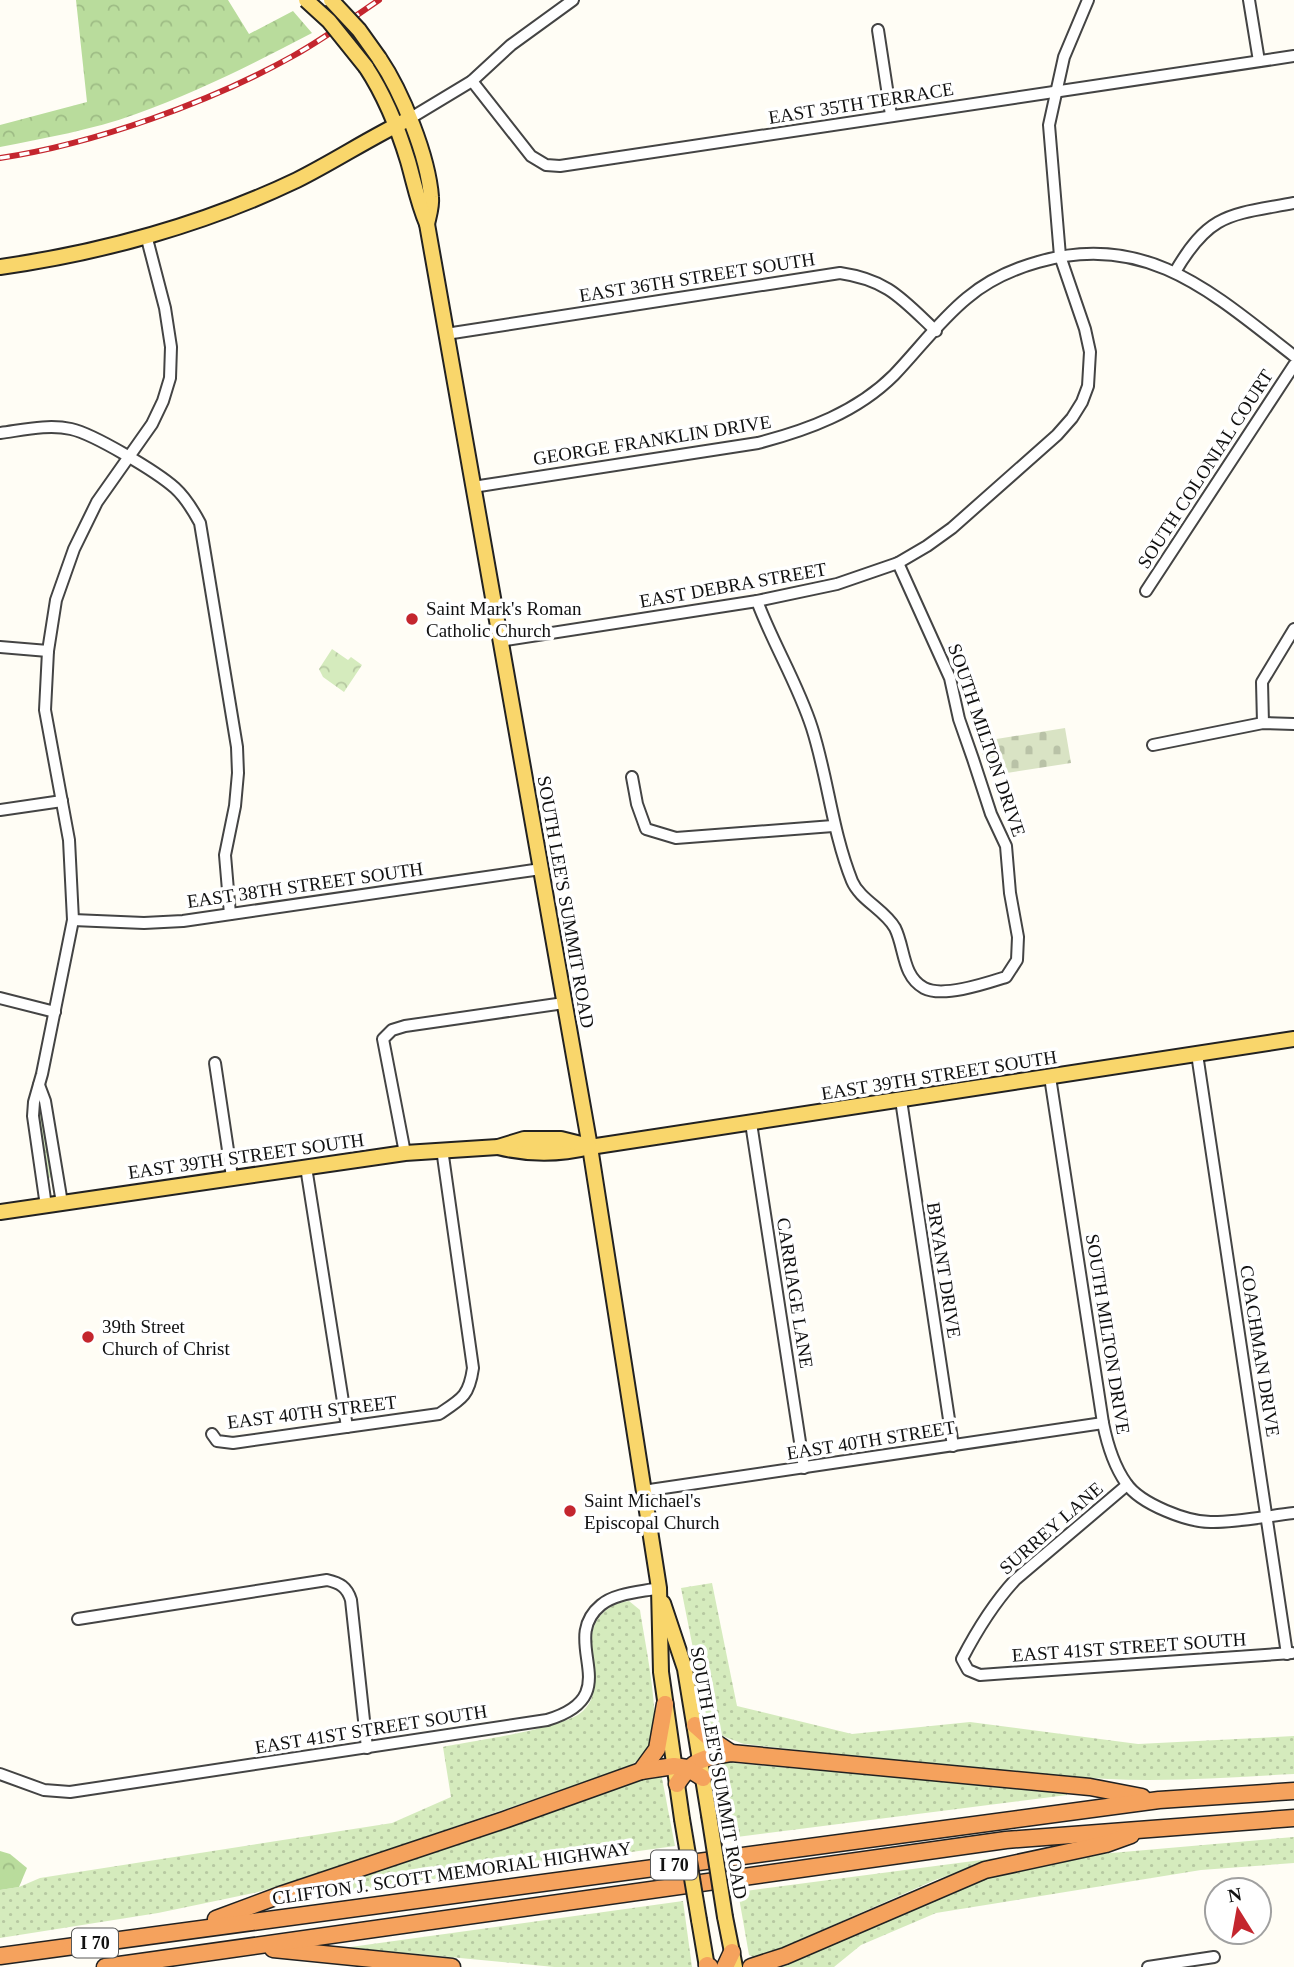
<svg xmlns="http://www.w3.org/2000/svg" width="1294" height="1967" viewBox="0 0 1294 1967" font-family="Georgia,serif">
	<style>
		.grass { fill: url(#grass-dots) }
		.forest { fill: url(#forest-crowns) }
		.cemetery { fill: url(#cemetery-stones) }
		.park { fill: url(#park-crowns) }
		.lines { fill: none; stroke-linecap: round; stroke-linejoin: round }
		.minor-casing { stroke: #444; stroke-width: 14 }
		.major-casing { stroke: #222; stroke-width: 18 }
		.highway-casing { stroke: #222; stroke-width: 19 }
		.minor { stroke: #fff; stroke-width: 10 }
		.major { stroke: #f9d66b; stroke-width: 14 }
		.highway { stroke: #f5a25d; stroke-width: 16 }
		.rail-casing { stroke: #c4262e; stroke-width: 6 }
		.rail { stroke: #fff; stroke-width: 3.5; stroke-dasharray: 10; stroke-linecap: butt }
		.major-bridge-casing { stroke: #222; stroke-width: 18; stroke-linecap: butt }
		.major-bridge { stroke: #f9d66b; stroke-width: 14 }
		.poi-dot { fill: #c4262e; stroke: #fff; stroke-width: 2.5 }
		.labels { text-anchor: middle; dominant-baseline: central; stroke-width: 7; stroke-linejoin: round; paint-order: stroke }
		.shield { fill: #fff; stroke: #585858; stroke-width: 2 }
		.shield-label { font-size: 18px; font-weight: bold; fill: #111 }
		.street-label { font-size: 19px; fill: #111; stroke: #fff }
		.poi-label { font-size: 19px; fill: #111; stroke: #fff; text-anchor: start }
	</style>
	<defs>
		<pattern id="grass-dots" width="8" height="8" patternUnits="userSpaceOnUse" patternTransform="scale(1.75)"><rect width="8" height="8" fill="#d5ebbd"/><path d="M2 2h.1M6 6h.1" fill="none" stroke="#b6c8a1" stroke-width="1.8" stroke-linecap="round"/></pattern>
		<pattern id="forest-crowns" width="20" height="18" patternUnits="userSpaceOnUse" patternTransform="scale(1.75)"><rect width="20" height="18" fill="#b9dc9c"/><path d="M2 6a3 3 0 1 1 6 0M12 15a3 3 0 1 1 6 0" fill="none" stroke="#9ebc85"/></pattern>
		<pattern id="cemetery-stones" width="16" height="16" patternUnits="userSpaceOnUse" patternTransform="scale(1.75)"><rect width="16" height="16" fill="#d9e3c4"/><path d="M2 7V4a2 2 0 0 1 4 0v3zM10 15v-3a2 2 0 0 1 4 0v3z" fill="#b9c2a7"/></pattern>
		<pattern id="park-crowns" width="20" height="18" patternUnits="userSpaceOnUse" patternTransform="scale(1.75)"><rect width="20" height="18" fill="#d5ebbd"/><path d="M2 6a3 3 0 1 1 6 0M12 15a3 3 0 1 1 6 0" fill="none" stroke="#b6c8a1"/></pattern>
	</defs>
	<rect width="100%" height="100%" fill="#fffdf5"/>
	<g class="grass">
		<path d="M37 1106H41L53 1175 50 1178 46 1176Z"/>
		<path d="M712 1583 737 1706 852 1734 970 1722 1138 1744 1294 1736V1774C1232 1777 1170 1782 1108 1779 987 1772 865 1757 744 1744 728 1738 714 1735 707 1719L681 1588Z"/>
		<path d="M629 1601 640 1610C644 1639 663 1724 650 1747 645 1756 638 1760 630 1766L312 1876 258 1892 158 1913 0 1938V1890L19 1887 40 1878 392 1823 451 1797 443 1747C472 1741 564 1729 583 1711 613 1681 572 1641 605 1611 612 1605 620 1602 629 1601Z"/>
		<path d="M722 1762 825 1771 869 1773 1067 1792V1795L729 1838 727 1828 731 1827 722 1795 718 1764Z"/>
		<path d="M658 1773H661L675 1846 296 1898Z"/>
		<path d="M1294 1837V1863L1201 1870 936 1913 861 1945 834 1967H782L930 1899 1004 1873 1055 1861 1100 1854Z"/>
		<path d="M1004 1857 935 1880 770 1953 753 1957 749 1955 738 1892Z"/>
		<path d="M683 1901 692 1967H554L418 1954 336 1949Z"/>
	</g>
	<g class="forest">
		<path d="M76 0H228L249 34 293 11 312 33C255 63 198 92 136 114 92 130 45 138 0 147V125L87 102Z"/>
		<path d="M0 1851 10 1854 27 1868 19 1887 0 1890Z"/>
	</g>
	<path class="cemetery" d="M1065 728 1071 763 994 775 991 776 978 742Z"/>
	<path class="park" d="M332 649 348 660 351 657 362 665 344 692 323 677 319 669Z"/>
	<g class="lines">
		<defs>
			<g id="minor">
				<path d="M1249 0 1259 61"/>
				<path d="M878 30 891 115"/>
				<path d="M472 81 531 156 546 165 560 166 1294 56"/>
				<path d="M409 119 472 81 511 45 573 0"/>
				<path d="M1175 272C1210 212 1230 215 1294 203"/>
				<path d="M446 334 840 273C888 280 902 299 936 331"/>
				<path d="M0 433C23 430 48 424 71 429 94 434 157 472 175 488 186 498 193 510 200 523L237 747 238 773 235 806 225 855 230 914"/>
				<path d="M473 487 758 443C808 430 857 412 894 375 918 350 940 320 967 298 987 281 1013 269 1038 262 1146 230 1214 294 1294 356"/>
				<path d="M1146 591 1294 365"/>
				<path d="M757 601C773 644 798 684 812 728 828 778 832 831 852 881 860 900 885 910 895 928 905 948 902 976 924 988 943 998 987 983 1006 977L1017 960 1018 937 1010 893 1006 846 991 814 973 759 959 719 950 678 898 563"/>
				<path d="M500 641 757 601 837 584 898 563 927 546 952 528 1057 435 1072 418 1082 402 1088 386 1090 352 1085 329 1060 256 1049 125 1064 57 1088 0"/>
				<path d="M0 647 48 651"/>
				<path d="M1263 723 1262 682 1294 629"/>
				<path d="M1153 745 1263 723 1294 724"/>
				<path d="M632 777 637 804 646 829 676 838 833 826"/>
				<path d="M0 810 62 801"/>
				<path d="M73 920 144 923 183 921 541 869"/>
				<path d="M0 998 55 1012"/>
				<path d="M1197 1054 1287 1654"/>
				<path d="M215 1063 232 1177"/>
				<path d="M1050 1077 1103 1423C1107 1443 1114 1466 1126 1483 1140 1504 1189 1523 1213 1522 1240 1522 1267 1516 1294 1513"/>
				<path d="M39 1085 45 1101 62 1203"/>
				<path d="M901 1100 953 1446"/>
				<path d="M751 1123 804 1468"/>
				<path d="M405 1153 383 1039 392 1030 405 1026 564 1003"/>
				<path d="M306 1167 347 1427"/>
				<path d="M46 1206 33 1116 34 1102 42 1074 73 920 69 840 45 710 48 651 56 600 74 549 97 502 152 424 163 401 170 378 171 347 165 308 146 235"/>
				<path d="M212 1434 217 1441 233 1443 439 1414C462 1399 469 1396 473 1368L442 1149"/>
				<path d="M1127 1485 1015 1580C993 1604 977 1630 962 1659L968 1670 980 1675 1292 1653"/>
				<path d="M643 1491 1103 1423"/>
				<path d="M78 1619 327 1580C340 1583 347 1587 351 1600L367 1748"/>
				<path d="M0 1774 44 1790 70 1792 547 1720C630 1695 556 1642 601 1605 615 1593 641 1592 659 1588"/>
				<path d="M1148 1967 1214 1957"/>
			</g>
			<g id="major">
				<path d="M379 58C402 92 428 156 431 197 432 206 429 215 427 224"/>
				<path d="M366 67C385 96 398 128 408 161 414 182 418 203 427 224L590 1147 659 1588 661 1672 682 1819"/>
				<path d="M0 267C101 253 205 224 297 180 335 161 371 137 409 119"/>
				<path d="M498 1147C530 1155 558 1155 590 1147L1294 1039"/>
				<path d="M0 1212 405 1153 498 1147 524 1139H561L589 1146"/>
				<path d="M663 1603 685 1669 709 1815"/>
				<path d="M725 1917 735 1967"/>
				<path d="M699 1920 707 1967"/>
			</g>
			<g id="highway">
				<path d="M695 1725 713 1741 731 1753"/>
				<path d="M641 1771 657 1749 665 1704"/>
				<path d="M677 1784C693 1759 702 1758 731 1753L1090 1787 1142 1797"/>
				<path d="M216 1919 283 1894 504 1820 641 1771 674 1766 687 1768 703 1778"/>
				<path d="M273 1949 452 1967"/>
				<path d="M0 1956 1159 1800 1294 1791"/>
				<path d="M707 1965 710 1967"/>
				<path d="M105 1967 1006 1840 1294 1818"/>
				<path d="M725 1967 732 1952"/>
				<path d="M751 1967 785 1956 985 1870 1106 1844 1131 1835"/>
			</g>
		</defs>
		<use href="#minor" class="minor-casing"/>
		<use href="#major" class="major-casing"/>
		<use href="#highway" class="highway-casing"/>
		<use href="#minor" class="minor"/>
		<use href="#major" class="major"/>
		<use href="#highway" class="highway"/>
		<defs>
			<path id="rail" d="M0 158C94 144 211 102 293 56 323 39 351 19 379 0"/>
		</defs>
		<use href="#rail" class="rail-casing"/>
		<use href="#rail" class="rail"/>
		<defs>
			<g id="major-bridge">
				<path d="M306 0 329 21 366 67"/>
				<path d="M331 0 359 30 379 58"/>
				<path d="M709 1815 725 1917"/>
				<path d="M682 1819 699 1920"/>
			</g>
		</defs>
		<use href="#major-bridge" class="major-bridge-casing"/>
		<use href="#major-bridge" class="major-bridge"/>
	</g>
	<g class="poi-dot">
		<circle cx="412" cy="619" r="7"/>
		<circle cx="88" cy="1337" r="7"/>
		<circle cx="570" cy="1511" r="7"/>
	</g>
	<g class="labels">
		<g class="shield">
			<rect x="651" y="1850.5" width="46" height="29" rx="5"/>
			<rect x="72" y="1928.5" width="46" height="29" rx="5"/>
		</g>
		<g class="shield-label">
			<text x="674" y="1865">I 70</text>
			<text x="95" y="1943">I 70</text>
		</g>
		<g class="street-label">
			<text transform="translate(861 103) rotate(-9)">EAST 35TH TERRACE</text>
			<text transform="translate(697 277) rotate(-9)">EAST 36TH STREET SOUTH</text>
			<text transform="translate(652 440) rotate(-9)">GEORGE FRANKLIN DRIVE</text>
			<text transform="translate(1205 469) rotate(-57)">SOUTH COLONIAL COURT</text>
			<text transform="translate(733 585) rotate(-10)">EAST DEBRA STREET</text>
			<text transform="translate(987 740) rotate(71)">SOUTH MILTON DRIVE</text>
			<text transform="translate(305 885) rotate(-8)">EAST 38TH STREET SOUTH</text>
			<text transform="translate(566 902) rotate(80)">SOUTH LEE'S SUMMIT ROAD</text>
			<text transform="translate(939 1075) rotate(-9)">EAST 39TH STREET SOUTH</text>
			<text transform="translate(246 1156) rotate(-8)">EAST 39TH STREET SOUTH</text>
			<text transform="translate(944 1270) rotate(81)">BRYANT DRIVE</text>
			<text transform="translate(795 1293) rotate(81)">CARRIAGE LANE</text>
			<text transform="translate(1108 1334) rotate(81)">SOUTH MILTON DRIVE</text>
			<text transform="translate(1260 1351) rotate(81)">COACHMAN DRIVE</text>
			<text transform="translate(312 1412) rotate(-7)">EAST 40TH STREET</text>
			<text transform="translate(871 1440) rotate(-9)">EAST 40TH STREET</text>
			<text transform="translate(1051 1528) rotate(-41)">SURREY LANE</text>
			<text transform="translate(1129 1647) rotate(-4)">EAST 41ST STREET SOUTH</text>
			<text transform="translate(371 1729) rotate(-9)">EAST 41ST STREET SOUTH</text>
			<text transform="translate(719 1773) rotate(80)">SOUTH LEE'S SUMMIT ROAD</text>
			<text transform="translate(452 1873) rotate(-8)">CLIFTON J. SCOTT MEMORIAL HIGHWAY</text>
		</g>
		<g class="poi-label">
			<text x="426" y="608">Saint Mark's Roman<tspan x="426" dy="22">Catholic Church</tspan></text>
			<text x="102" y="1326">39th Street<tspan x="102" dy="22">Church of Christ</tspan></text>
			<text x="584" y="1500">Saint Michael's<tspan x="584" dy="22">Episcopal Church</tspan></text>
		</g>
	</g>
	<g transform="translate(1238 1911) rotate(349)"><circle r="33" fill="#ffffff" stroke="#a0a0a0" stroke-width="2"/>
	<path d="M0-5L12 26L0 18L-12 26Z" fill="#c4262e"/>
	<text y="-10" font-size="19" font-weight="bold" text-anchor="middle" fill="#111111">N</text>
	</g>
</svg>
